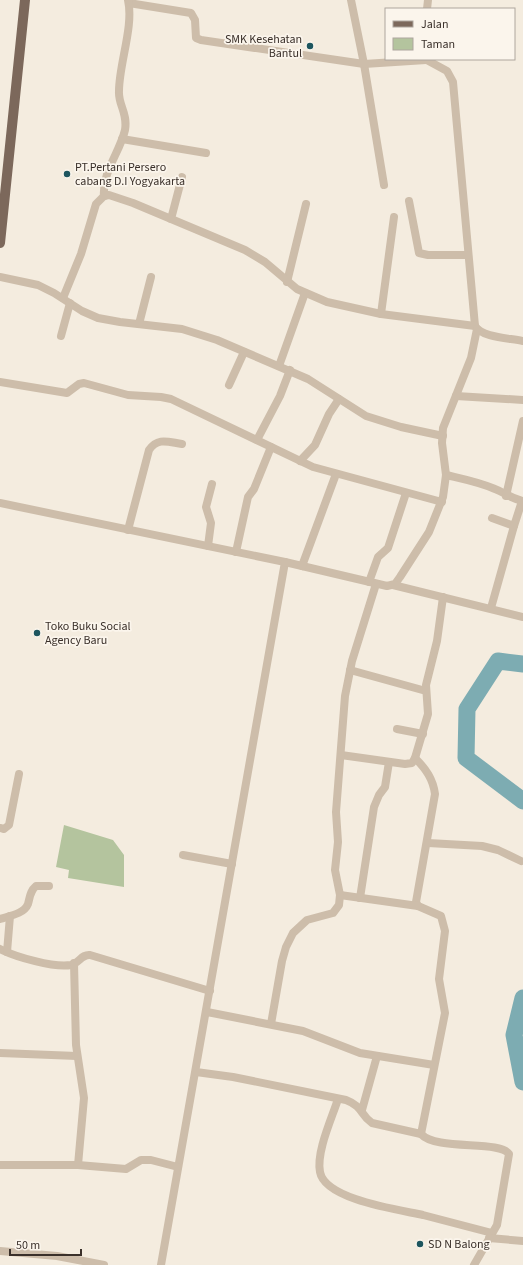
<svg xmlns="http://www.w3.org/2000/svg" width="523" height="1265" viewBox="0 0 523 1265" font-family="'Source Sans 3',sans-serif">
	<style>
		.green { fill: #b4c49e }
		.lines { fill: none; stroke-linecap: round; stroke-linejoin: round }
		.river { stroke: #7dacb2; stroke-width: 17 }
		.minor { stroke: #cdbdaa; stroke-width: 8 }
		.primary { stroke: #7c685b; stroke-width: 10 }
		.poi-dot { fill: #1d555e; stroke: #fbf5ec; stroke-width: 1.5 }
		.labels { text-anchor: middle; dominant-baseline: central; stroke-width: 3.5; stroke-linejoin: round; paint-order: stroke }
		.poi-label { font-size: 12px; fill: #3a302a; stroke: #fbf5ec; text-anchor: start }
	</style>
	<rect width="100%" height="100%" fill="#f4ecdf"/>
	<path class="green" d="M64 825 113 840 124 855V887L68 878 69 870 56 867Z"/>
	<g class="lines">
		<g class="river">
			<path d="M523 664 498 661 467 709 466 758 523 801"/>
			<path d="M523 998 514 1035 523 1082"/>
		</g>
		<g class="minor">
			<path d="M351 0 364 64 384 185"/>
			<path d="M129 3 191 13 195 20 196 38 201 40 364 64 426 60"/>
			<path d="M427 9 428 0"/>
			<path d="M425 59 447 71 453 82 475 326C482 338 510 338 523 341"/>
			<path d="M122 139 206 153"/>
			<path d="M104 196C102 172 120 152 125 130 128 113 118 105 119 91 119 64 134 26 128 0"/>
			<path d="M409 201 419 253 428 255H467"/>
			<path d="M171 219 182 177"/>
			<path d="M0 277 38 285 54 293 82 311 98 318 120 322 182 329 217 340 308 379 366 416 401 427 443 436"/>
			<path d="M287 282 306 204"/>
			<path d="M63 298 81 254 96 204 104 196 109 195 133 203 245 250 265 262 297 289 327 302 381 314 475 326"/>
			<path d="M381 314 394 217"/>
			<path d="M139 324 151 277"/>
			<path d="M61 336 70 303"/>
			<path d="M279 366 305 293"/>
			<path d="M0 382 67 393 79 384 84 383 128 395 161 397 171 399 313 467 442 502"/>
			<path d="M229 385 244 352"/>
			<path d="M456 396 523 400"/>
			<path d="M257 440 280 396 290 370"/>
			<path d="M300 461 315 445 329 414 339 399"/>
			<path d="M446 475C463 479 479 482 495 489 506 493 509 498 523 501"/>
			<path d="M506 496 523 421"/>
			<path d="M0 503 285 562 161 1265"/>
			<path d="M492 518 514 526 522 501"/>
			<path d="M128 530 149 450C158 437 168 442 182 444"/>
			<path d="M208 546 211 523 206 507 212 484"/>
			<path d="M236 552 248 497 254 489 271 447"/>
			<path d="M285 562 387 586 395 584 400 577 429 532 443 497 446 475 442 443 443 428 471 358 477 329"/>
			<path d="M302 566 336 474"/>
			<path d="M369 582 378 557 388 548 406 493"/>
			<path d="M393 585 523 617"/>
			<path d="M491 608 514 526"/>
			<path d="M350 670 426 691"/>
			<path d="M397 729 423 734"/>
			<path d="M341 755 405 764 412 763 415 758 428 714 426 685 437 641 443 597"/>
			<path d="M415 758C426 769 433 779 435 794L416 902 418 906 441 916 445 931 439 979 445 1013 421 1134C436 1151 500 1140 509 1154L497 1225 474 1265"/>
			<path d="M0 828 4 829 9 825 19 774"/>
			<path d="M428 843 482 846 498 850 521 861"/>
			<path d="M183 855 232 864"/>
			<path d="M340 895 418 906"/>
			<path d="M360 898 374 807 379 795 385 787 389 762"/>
			<path d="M0 919C9 916 24 914 28 904 30 897 30 891 36 886H49"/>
			<path d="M0 949C16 957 54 968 71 965 79 963 82 954 90 955L210 991"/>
			<path d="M7 952 10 916"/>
			<path d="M74 963 76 1045 84 1098 78 1165"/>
			<path d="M207 1012 303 1031 360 1053 434 1065"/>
			<path d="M271 1024 282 961 286 947 293 933 307 920 333 913 339 905 340 895 335 870 338 842 336 812 345 696 352 661 376 584"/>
			<path d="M0 1053 77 1056"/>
			<path d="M196 1072 233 1077 346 1100C364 1107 359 1114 372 1123L421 1134"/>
			<path d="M338 1099C332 1118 316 1152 320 1172 325 1200 401 1210 423 1215 446 1221 469 1227 492 1233"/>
			<path d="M362 1110 377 1056"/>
			<path d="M0 1165H78L126 1169 141 1160H151L178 1167"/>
			<path d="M489 1238 523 1241"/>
			<path d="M0 1251 57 1256 104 1265"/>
		</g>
		<path class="primary" d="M0 243 25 0"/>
	</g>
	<g class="poi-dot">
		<circle cx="310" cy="46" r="4"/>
		<circle cx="67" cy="174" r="4"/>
		<circle cx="37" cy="633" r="4"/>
		<circle cx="420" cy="1244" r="4"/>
	</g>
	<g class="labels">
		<g class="poi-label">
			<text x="302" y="39" text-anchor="end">SMK Kesehatan<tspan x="302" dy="14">Bantul</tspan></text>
			<text x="75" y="167">PT.Pertani Persero<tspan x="75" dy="14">cabang D.I Yogyakarta</tspan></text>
			<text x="45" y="626">Toko Buku Social<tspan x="45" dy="14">Agency Baru</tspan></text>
			<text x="428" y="1244">SD N Balong</text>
		</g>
	</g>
	<rect x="385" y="8" width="130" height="52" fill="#fbf5ec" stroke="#aea69e"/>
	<rect x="393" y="21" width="20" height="6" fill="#7c685b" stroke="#aea69e"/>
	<text x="421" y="28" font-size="12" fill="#3a302a">Jalan</text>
	<rect x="393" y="38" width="20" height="12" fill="#b4c49e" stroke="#aea69e"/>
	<text x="421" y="48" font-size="12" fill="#3a302a">Taman</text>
	<path d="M10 1249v6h71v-6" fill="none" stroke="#3a302a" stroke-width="2"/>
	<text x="16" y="1249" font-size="12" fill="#3a302a" stroke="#fbf5ec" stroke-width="3" paint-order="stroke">50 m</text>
</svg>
